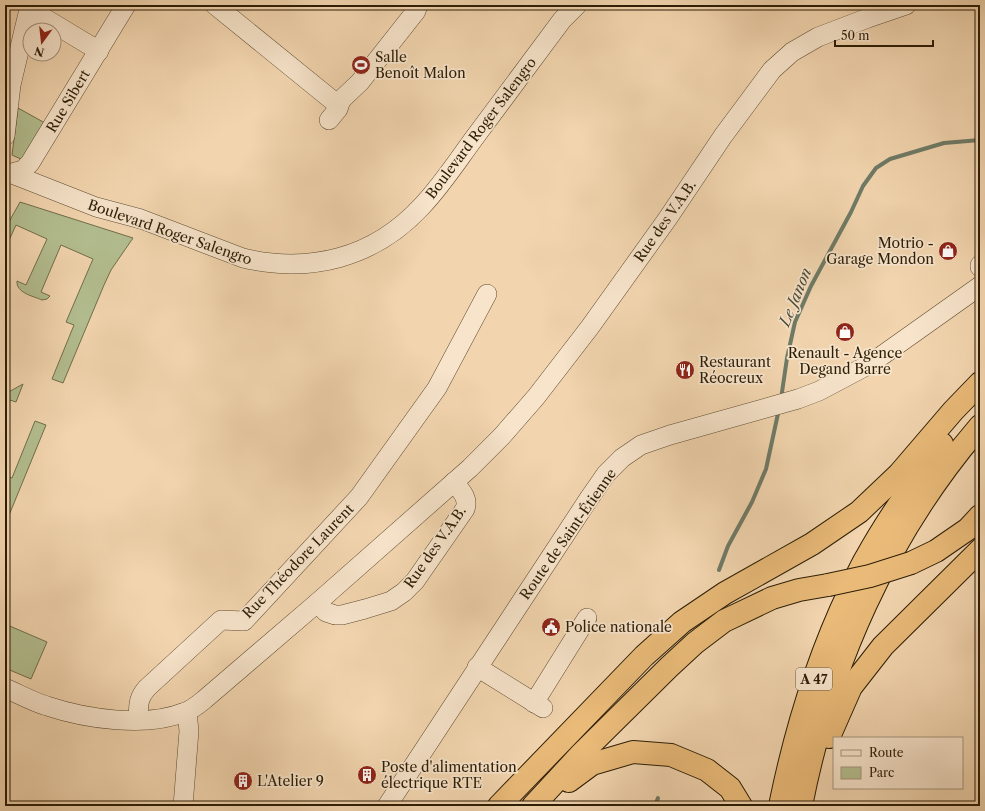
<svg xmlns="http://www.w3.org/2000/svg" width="985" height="811" viewBox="0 0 985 811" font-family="'Libre Caslon Text',serif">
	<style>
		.green { fill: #b3be90; stroke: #706e4b }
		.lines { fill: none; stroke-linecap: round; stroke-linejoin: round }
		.stream { stroke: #6f7b67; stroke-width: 4 }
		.minor-casing { stroke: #5e4b30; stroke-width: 20 }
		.highway-casing { stroke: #2c1d06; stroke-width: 24 }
		.minor { stroke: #f7e4cb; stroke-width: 19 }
		.highway { stroke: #e9ba78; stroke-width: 22 }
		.highway-bridge-casing { stroke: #2c1d06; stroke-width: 24; stroke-linecap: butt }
		.highway-bridge { stroke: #e9ba78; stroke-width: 22 }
		.labels { text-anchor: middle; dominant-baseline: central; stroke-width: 3.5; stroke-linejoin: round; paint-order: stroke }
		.shield { fill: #f7e4cb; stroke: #695941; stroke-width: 1 }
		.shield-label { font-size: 13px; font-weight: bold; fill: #2c1d06 }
		.poi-label { font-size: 14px; fill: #2c1d06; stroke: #f7e4cb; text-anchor: start }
		.street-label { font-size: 14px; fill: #2c1d06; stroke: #f7e4cb }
		.water-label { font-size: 15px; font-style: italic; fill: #4e4c37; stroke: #f7e4cb }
	</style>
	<rect width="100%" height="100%" fill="#f2d5af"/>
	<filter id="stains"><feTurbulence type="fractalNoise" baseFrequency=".005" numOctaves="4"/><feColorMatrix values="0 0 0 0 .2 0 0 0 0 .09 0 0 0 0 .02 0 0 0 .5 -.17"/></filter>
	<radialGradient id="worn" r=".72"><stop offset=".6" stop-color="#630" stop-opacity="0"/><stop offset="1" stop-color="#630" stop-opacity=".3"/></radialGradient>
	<g class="green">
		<path d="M18 108 45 123 23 160 12 155Z"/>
		<path d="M20 202 133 238 111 270 104 285 63 383 52 379 74 325 66 322 93 259 61 245 41 292 50 296 47 299 42 300C33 296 16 293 17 281L26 285 47 239 16 225 5 249V229Z"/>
		<path d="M23 384 16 402 10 400 5 412V394Z"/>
		<path d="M35 421 46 425 5 525V476L12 478Z"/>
		<path d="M5 624 47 642 31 679 5 668Z"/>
	</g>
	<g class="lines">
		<g class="stream">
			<path d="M781 399 787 358 795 322 811 286 851 212 863 186 876 168 890 159 944 143 980 140"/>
			<path d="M719 570 728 546 752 502 766 469 779 409"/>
			<path d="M655 806 658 798"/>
		</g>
		<defs>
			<g id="minor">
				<path d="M215 5 332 100 337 102 341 100 360 82 416 11 418 5"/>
				<path d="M41 16 99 51"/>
				<path d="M329 120 338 109 341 100"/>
				<path d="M5 136 11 85 30 5"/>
				<path d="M12 174 96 207 141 219 243 258C310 274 374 258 422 206 442 185 458 160 475 137 504 98 533 59 562 20L577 5"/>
				<path d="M5 175 23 170 30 163 126 5"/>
				<path d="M980 265V267"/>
				<path d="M317 603 326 612 335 615H342L365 609 391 601 404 592 415 581 465 509C469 498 461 491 454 482"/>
				<path d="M477 667 543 708"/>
				<path d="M5 688C19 694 33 702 47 706 86 719 146 728 185 712 192 710 199 704 205 699L317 603 470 468 502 436 536 397 590 327 668 218 723 136 772 70 792 52 818 37 868 18 906 5"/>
				<path d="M534 703 587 618"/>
				<path d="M138 720C139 706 137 699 147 688L221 620 244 621 359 497 437 388 487 294"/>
				<path d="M183 806 189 731 187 712"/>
				<path d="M387 806 588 500 606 474 622 458 641 445 670 435 798 399 819 391 870 364 980 286"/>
			</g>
			<g id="highway">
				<path d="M911 563 936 551 968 529 980 516"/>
				<path d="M829 737 851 687 883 646 980 550"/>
				<path d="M569 781 592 764 633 752 671 755 707 770 730 788 741 806"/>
				<path d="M499 806 644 656 682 622 725 593 812 544 859 512 899 474 953 411 980 383"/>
				<path d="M533 806 582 753 669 667 695 643 724 621 772 598 799 590 828 585"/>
				<path d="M780 806C795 732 817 659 850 590 855 580 860 568 866 558 888 518 915 481 942 444"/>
				<path d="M801 806C828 667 887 534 980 426"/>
			</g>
		</defs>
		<use href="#minor" class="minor-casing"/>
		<use href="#highway" class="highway-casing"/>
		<use href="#minor" class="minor"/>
		<use href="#highway" class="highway"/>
		<defs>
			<path id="highway-bridge" d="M828 585 870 576 911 563"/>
		</defs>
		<use href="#highway-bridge" class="highway-bridge-casing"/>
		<use href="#highway-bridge" class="highway-bridge"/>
	</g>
	<defs>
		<symbol id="stadium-disc" viewBox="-11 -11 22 22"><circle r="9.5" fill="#8f2418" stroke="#f7e4cb"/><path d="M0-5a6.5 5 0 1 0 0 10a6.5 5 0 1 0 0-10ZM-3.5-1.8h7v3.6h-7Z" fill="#fff"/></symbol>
		<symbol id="shop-disc" viewBox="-11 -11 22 22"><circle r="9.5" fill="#8f2418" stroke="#f7e4cb"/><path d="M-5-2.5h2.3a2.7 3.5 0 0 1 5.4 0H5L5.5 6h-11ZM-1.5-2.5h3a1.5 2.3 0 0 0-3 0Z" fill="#fff"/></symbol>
		<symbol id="restaurant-disc" viewBox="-11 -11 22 22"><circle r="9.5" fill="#8f2418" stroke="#f7e4cb"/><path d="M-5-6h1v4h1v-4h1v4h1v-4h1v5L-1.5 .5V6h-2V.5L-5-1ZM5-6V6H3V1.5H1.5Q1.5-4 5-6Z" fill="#fff"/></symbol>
		<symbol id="civic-disc" viewBox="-11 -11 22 22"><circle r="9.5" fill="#8f2418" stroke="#f7e4cb"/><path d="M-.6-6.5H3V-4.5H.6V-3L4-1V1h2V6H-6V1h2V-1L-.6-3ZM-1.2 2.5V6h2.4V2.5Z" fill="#fff"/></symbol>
		<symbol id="building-disc" viewBox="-11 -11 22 22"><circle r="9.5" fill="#8f2418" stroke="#f7e4cb"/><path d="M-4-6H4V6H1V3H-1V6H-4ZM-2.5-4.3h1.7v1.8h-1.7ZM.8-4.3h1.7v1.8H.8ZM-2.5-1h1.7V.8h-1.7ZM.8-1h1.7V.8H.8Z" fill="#fff"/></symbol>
	</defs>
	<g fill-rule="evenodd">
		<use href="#stadium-disc" x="350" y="54" width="22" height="22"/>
		<use href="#shop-disc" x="937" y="240" width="22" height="22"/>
		<use href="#shop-disc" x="834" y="321" width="22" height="22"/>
		<use href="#restaurant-disc" x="674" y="359" width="22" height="22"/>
		<use href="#civic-disc" x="540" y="616" width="22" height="22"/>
		<use href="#building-disc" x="356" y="764" width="22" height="22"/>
		<use href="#building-disc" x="232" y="770" width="22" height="22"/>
	</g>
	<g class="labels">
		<rect class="shield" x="796" y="668" width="36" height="22" rx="3"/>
		<g class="shield-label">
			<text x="814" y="679">A 47</text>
		</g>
		<g class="poi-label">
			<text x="375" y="57">Salle<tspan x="375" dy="16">Benoît Malon</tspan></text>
			<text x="934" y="243" text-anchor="end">Motrio -<tspan x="934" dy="16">Garage Mondon</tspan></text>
			<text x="845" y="353" text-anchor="middle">Renault - Agence<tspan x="845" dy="16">Degand Barre</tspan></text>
			<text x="699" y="362">Restaurant<tspan x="699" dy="16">Réocreux</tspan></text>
			<text x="565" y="627">Police nationale</text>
			<text x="381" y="767">Poste d'alimentation<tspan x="381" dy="16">électrique RTE</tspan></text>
			<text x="257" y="781">L'Atelier 9</text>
		</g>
		<g class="street-label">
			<text transform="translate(68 101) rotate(-59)">Rue Sibert</text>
			<text transform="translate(481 128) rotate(-53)">Boulevard Roger Salengro</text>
			<text transform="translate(665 221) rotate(-55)">Rue des V.A.B.</text>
			<text transform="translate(170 232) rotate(19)">Boulevard Roger Salengro</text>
			<text transform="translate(568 534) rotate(-55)">Route de Saint-Étienne</text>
			<text transform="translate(435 547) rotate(-55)">Rue des V.A.B.</text>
			<text transform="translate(298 561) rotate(-46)">Rue Théodore Laurent</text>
		</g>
		<g class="water-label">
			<text transform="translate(795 297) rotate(-68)">Le Janon</text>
		</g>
	</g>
	<rect width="985" height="811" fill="none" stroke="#f2d5af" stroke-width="20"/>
	<rect x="6" y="6" width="973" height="799" fill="none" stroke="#2c1d06" stroke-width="2"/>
	<rect x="10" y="10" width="965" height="791" fill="none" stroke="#2c1d06"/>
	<rect x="833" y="737" width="130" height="52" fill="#f7e4cb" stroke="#a6947c"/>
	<rect x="841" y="750" width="20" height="6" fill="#f7e4cb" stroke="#a6947c"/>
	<text x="869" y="757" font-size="12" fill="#2c1d06">Route</text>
	<rect x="841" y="767" width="20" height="12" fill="#b3be90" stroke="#a6947c"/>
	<text x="869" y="777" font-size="12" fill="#2c1d06">Parc</text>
	<g transform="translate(42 42) rotate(195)"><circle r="19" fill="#f7e4cb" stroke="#a6947c"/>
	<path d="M0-3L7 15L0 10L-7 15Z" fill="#8f2418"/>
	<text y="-6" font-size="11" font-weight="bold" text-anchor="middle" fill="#2c1d06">N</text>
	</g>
	<path d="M835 40v6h98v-6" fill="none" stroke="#2c1d06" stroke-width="2"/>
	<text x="841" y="40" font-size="12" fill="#2c1d06" stroke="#f7e4cb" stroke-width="3" paint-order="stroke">50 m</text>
	<rect width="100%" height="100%" filter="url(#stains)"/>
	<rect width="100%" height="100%" fill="url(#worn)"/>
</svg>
